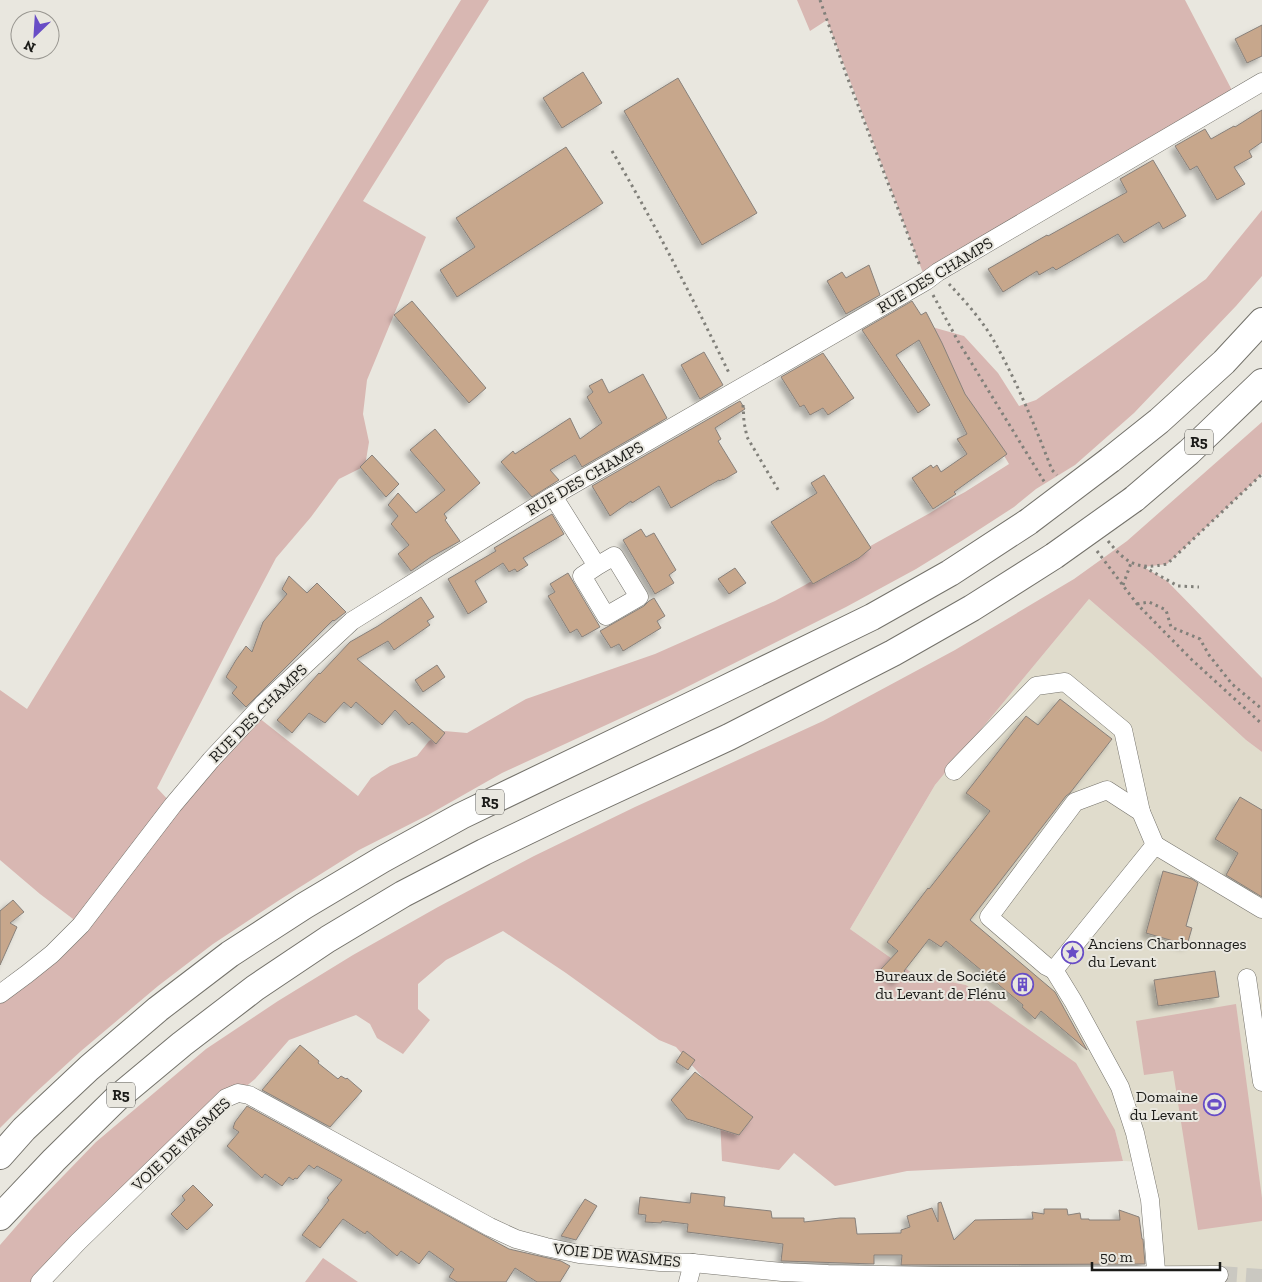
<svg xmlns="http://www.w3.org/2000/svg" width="1262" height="1282" viewBox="0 0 1262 1282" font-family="'Zilla Slab',serif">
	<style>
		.built { fill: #e0dccc }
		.green { fill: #d8b7b2 }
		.building { fill: #c7a78c; stroke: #88817b; filter: url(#shadow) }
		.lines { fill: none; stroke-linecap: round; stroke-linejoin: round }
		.minor-tunnel { stroke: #cac8c1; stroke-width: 18; stroke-dasharray: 18 9; stroke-linecap: butt }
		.minor-casing { stroke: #74726b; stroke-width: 19 }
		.highway-casing { stroke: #74726b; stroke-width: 28 }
		.path { stroke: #81807a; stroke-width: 3; stroke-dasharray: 2.5 4; stroke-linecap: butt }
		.minor { stroke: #fff; stroke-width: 18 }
		.highway { stroke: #fff; stroke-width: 26 }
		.highway-bridge-casing { stroke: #74726b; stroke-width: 28; stroke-linecap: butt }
		.highway-bridge { stroke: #fff; stroke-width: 26 }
		.labels { text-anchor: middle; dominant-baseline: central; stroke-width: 4; stroke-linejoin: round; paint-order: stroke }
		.shield { fill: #e9e7df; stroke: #595854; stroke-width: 1 }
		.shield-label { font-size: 15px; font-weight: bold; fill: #1b1b18 }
		.street-label { font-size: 16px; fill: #1b1b18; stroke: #e9e7df }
		.poi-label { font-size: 16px; fill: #1b1b18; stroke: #e9e7df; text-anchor: end }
	</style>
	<defs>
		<filter id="shadow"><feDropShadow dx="-4.5" dy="4.5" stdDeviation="2.5" flood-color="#0004"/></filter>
	</defs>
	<rect width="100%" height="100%" fill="#e9e7df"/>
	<path class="built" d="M1089 599 1151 653 1246 740 1262 752V1282H1157L1142 1162 1123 1161 1115 1130 966 985 915 975 850 929 935 785Z"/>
	<g class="green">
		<path d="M461 0H489L363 201 426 237 367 380 363 414 369 442 365 466 339 479 311 517 276 558 238 630 157 788 173 805 254 714 358 796 371 778 390 766 417 756 429 741 444 731 467 733 526 699 655 654 775 601 805 585 865 549 930 513 952 499 965 492 1009 464 994 439 959 393 932 327 964 336 998 373 1019 406 1036 400 1206 279 1262 210V276L1236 306 1134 413 1075 465 1036 489 1014 507 963 540 916 569 846 607 669 696 502 773 428 815 359 850 281 899 213 944 158 986 81 1051 34 1094 0 1128V994L81 925 40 894 0 860V690L27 709Z"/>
		<path d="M797 0H1185L1236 98 926 281 827 20 810 31Z"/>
		<path d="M1262 422V474L1167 564 1144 567 1167 581 1262 678V752L1246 740 1151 653 1089 599 935 785 850 929 915 975 966 985 1076 1063 1115 1130 1123 1161 907 1171 835 1186 794 1153 779 1170 722 1161 719 1096 676 1047 659 1040 566 973 503 931 446 960 418 984V1009L430 1020 403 1054 377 1038 370 1024 356 1015 289 1040 255 1079 238 1093 40 1282H0V1245L34 1206 96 1142 206 1049 278 1001 353 955 438 907 534 856 635 807 823 721 955 650 1074 579 1127 541Z"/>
		<path d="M1236 1004 1262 1198V1221L1198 1230 1173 1071 1144 1075 1136 1021Z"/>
		<path d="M323 1258 358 1282H305Z"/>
	</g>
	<g class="building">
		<path d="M1262 25V56L1247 63 1235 39Z"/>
		<path d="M583 72 602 103 562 128 543 98Z"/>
		<path d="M678 78 757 213 702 245 624 111Z"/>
		<path d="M1262 110V142L1249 151 1252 157 1234 167 1245 184 1217 200 1197 166 1190 170 1175 146 1205 129 1211 139 1234 126 1235 127Z"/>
		<path d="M566 147 603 203 457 297 440 270 475 247 456 218Z"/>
		<path d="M1153 160 1186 216 1163 229 1159 222 1124 243 1118 234 1056 270 1053 267 1039 275 1037 271 1003 292 988 269 1047 235 1048 236 1127 192 1120 179Z"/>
		<path d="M869 265 880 295 846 314 827 281 842 272 846 278Z"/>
		<path d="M412 301 486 388 469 403 394 315Z"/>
		<path d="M912 301 921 315 926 312 942 343 965 394 1007 454 954 492 956 494 933 509 912 478 931 465 933 468 937 465 941 472 967 454 957 439 967 434 919 340 896 355 930 405 918 413 862 330Z"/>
		<path d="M704 352 723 385 700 399 681 365Z"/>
		<path d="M823 353 854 398 828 415 823 408 810 415 804 405 800 407 781 377Z"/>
		<path d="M643 374 667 418 582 467 575 455 550 470 559 480 532 497 501 462 513 451 515 454 570 418 580 439 602 423 587 397 593 392 589 386 602 379 609 393Z"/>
		<path d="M740 401 745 409 715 428 721 439 718 441 737 472 723 480V479L720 481 719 480 671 508 659 486 632 503 631 501 610 516 592 486Z"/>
		<path d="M435 429 480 483 444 514 447 518 445 520 460 541 431 557 411 571 398 554 409 545 391 524 398 516 388 505 398 493 416 513 445 490 410 450Z"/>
		<path d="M372 455 399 484 386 497 360 467Z"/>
		<path d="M824 475 871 548 859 558 813 584 771 522 817 493 811 483Z"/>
		<path d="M552 514 564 534 523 558 528 565 517 572 515 569 509 572 503 563 475 581 487 602 468 614 448 579 496 551 494 548Z"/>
		<path d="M641 529 646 537 654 533 676 570 669 575 674 583 655 594 623 540Z"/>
		<path d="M735 568 746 583 729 594 718 579Z"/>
		<path d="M568 573 600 627 582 637 577 629 570 633 548 596 555 592 550 584Z"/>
		<path d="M289 576 307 593 317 583 346 612 334 621 333 620 246 707 232 693 237 687 226 677 236 660 246 646 252 652 263 622 287 594 282 589Z"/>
		<path d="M421 597 434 617 427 621 430 625 394 650 388 641 357 659 445 733 436 744 412 722 409 725 395 710 382 725 356 702 351 708 344 702 325 723 309 713 292 733 277 720 319 673 320 674 350 642 378 626Z"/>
		<path d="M654 598 665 616 657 621 661 628 623 651 619 644 611 648 600 631 644 606 649 601Z"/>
		<path d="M437 665 445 677 423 692 415 680Z"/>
		<path d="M1060 699 1112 739 1070 793 1066 796 970 920 1055 992 1087 1050 1041 1011 1035 1019 1022 1007 1023 1005 946 941 941 947 929 939 904 971 905 972 896 982 881 969 898 951 887 942 928 888 929 889 990 811 966 793 1026 716 1038 725Z"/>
		<path d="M1240 797 1262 810V897L1226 875 1238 853 1215 839Z"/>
		<path d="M1163 871 1192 879 1198 883 1186 926 1192 928 1187 945 1146 933Z"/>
		<path d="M13 900 24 912 10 923 17 927 0 965V911Z"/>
		<path d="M1215 971 1219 997 1158 1006 1154 980Z"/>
		<path d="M300 1045 319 1061 318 1063 338 1079 341 1076 346 1079 347 1078 362 1091 330 1127 262 1090Z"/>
		<path d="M683 1051 695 1060 688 1070 676 1062Z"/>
		<path d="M695 1072 753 1117 739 1135 687 1119 671 1100Z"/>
		<path d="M247 1106 509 1249 561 1261 570 1266 560 1282H537L515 1268 506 1282H457L449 1277 454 1269 429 1251 419 1264 401 1251 397 1256 367 1231 365 1234 343 1219 320 1248 302 1235 329 1200 327 1198 342 1180 317 1166 314 1169 309 1165 297 1179 295 1178 293 1180 289 1177 282 1186 265 1174 262 1178 227 1146 239 1132 233 1128 235 1122Z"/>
		<path d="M193 1185 213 1205 187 1230 171 1214 185 1200 182 1196Z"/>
		<path d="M691 1193 725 1197 724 1206 771 1211 772 1218H804V1222L840 1218H855L857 1234 901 1233V1230L910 1227 907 1216 932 1208 938 1222V1203L941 1202 954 1240 975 1220 1033 1219 1032 1212 1044 1214V1209H1067L1068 1215 1080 1213 1081 1219H1089V1220H1120L1119 1210 1139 1217 1142 1239H1143L1145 1264 901 1265 902 1255H874V1264L783 1261H781L783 1244 687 1232 688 1224 662 1221 661 1223 645 1222 646 1215 638 1214 640 1197 690 1203Z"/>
		<path d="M585 1199 597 1206 576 1240 561 1236Z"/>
	</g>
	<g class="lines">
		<path class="minor-tunnel" d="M1219 1275 1262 1278"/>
		<defs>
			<g id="minor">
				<path d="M553 496 597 566 582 576 606 616 639 597 614 556 597 566"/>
				<path d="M954 771 1036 686 1065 682 1123 730 1141 812"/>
				<path d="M1054 970 1046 966 989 917 1075 802 1107 790 1141 812 1155 845"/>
				<path d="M1247 978 1262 1082"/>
				<path d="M0 994 27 974 52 954 81 925 173 805 211 760 264 703 352 621 553 496 926 281 938 272 1262 82"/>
				<path d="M40 1282 78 1242 226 1098 238 1093 249 1095 490 1227 516 1239 546 1247 579 1254 660 1262 693 1263 782 1272 828 1274 940 1276 1219 1275"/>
				<path d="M688 1282 693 1263"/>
				<path d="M1157 1282 1150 1200 1135 1133 1120 1087 1073 1001 1054 970 1155 845 1262 909"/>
			</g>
			<g id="highway">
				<path d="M1110 460 1159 421 1224 362 1262 321"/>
				<path d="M1134 499 1189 452 1262 382"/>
				<path d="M0 1156 24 1129 89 1068 158 1009 230 954 304 906 383 859 461 816 708 697 872 617 950 573 1028 522"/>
				<path d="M0 1217 54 1160 116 1099 182 1044 255 988 328 939 403 894 484 852 563 814 729 737 893 653 972 608 1054 556"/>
			</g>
		</defs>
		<use href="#minor" class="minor-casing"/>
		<use href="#highway" class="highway-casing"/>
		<g class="path">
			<path d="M820 0 846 74 920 266"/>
			<path d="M612 151C655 224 693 299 730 375"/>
			<path d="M949 284C965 301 982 320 994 341 1017 382 1035 426 1052 470L1057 475"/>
			<path d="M933 295 958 341 1045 483"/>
			<path d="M743 405 744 422 747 437 780 493"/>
			<path d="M1108 541C1127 564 1137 570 1167 564L1262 474"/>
			<path d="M1097 551 1137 604 1191 659 1262 724"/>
			<path d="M1144 567 1178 586 1199 587"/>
			<path d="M1123 585 1131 563"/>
			<path d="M1137 604 1149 602 1166 610 1171 627 1200 639 1209 655 1232 684 1262 709"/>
		</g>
		<use href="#minor" class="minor"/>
		<use href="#highway" class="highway"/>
		<defs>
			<g id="highway-bridge">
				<path d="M1028 522 1110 460"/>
				<path d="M1054 556 1134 499"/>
			</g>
		</defs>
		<use href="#highway-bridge" class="highway-bridge-casing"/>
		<use href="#highway-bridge" class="highway-bridge"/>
	</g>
	<defs>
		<symbol id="sight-ring" viewBox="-11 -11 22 22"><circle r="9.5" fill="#e9e7df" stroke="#684dc6" stroke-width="1.5"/><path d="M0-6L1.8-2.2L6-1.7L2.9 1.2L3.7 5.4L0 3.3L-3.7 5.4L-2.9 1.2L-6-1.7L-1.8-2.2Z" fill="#684dc6"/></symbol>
		<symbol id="building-ring" viewBox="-11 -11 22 22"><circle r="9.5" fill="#e9e7df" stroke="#684dc6" stroke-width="1.5"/><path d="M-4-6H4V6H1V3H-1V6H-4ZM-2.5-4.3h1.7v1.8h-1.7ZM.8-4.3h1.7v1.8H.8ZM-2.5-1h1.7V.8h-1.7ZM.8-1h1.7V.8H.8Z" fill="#684dc6"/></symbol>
		<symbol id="stadium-ring" viewBox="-11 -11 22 22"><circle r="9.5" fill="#e9e7df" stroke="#684dc6" stroke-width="1.5"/><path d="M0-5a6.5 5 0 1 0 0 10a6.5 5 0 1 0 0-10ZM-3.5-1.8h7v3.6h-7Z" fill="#684dc6"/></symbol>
	</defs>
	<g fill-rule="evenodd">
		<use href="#sight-ring" x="1060" y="940" width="25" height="25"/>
		<use href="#building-ring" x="1010" y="972" width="25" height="25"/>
		<use href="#stadium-ring" x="1202" y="1092" width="25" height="25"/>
	</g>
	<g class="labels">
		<g class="shield">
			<rect x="1185" y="429.5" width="28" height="25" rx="4"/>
			<rect x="476" y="789.5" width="28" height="25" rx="4"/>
			<rect x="107" y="1082.5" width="28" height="25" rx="4"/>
		</g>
		<g class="shield-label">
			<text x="1199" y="442">R5</text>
			<text x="490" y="802">R5</text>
			<text x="121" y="1095">R5</text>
		</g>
		<g class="street-label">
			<text transform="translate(935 275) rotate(-31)">RUE DES CHAMPS</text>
			<text transform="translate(585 478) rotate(-30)">RUE DES CHAMPS</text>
			<text transform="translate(258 713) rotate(-45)">RUE DES CHAMPS</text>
			<text transform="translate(181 1144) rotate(-43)">VOIE DE WASMES</text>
			<text transform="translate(617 1255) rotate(6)">VOIE DE WASMES</text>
		</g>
		<g class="poi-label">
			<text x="1088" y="943" text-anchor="start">Anciens Charbonnages<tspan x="1088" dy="18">du Levant</tspan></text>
			<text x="1006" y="975">Bureaux de Société<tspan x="1006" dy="18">du Levant de Flénu</tspan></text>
			<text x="1198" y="1096">Domaine<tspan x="1198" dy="18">du Levant</tspan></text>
		</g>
	</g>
	<g transform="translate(35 35) rotate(205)"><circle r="24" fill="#e9e7df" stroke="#97958f"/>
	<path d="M0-4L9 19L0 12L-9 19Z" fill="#684dc6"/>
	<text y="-8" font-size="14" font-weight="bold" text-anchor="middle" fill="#1b1b18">N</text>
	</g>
	<path d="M1092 1262v8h128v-8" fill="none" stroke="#1b1b18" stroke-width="2.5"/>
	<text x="1100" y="1262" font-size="15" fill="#1b1b18" stroke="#e9e7df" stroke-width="4" paint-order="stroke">50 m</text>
</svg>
